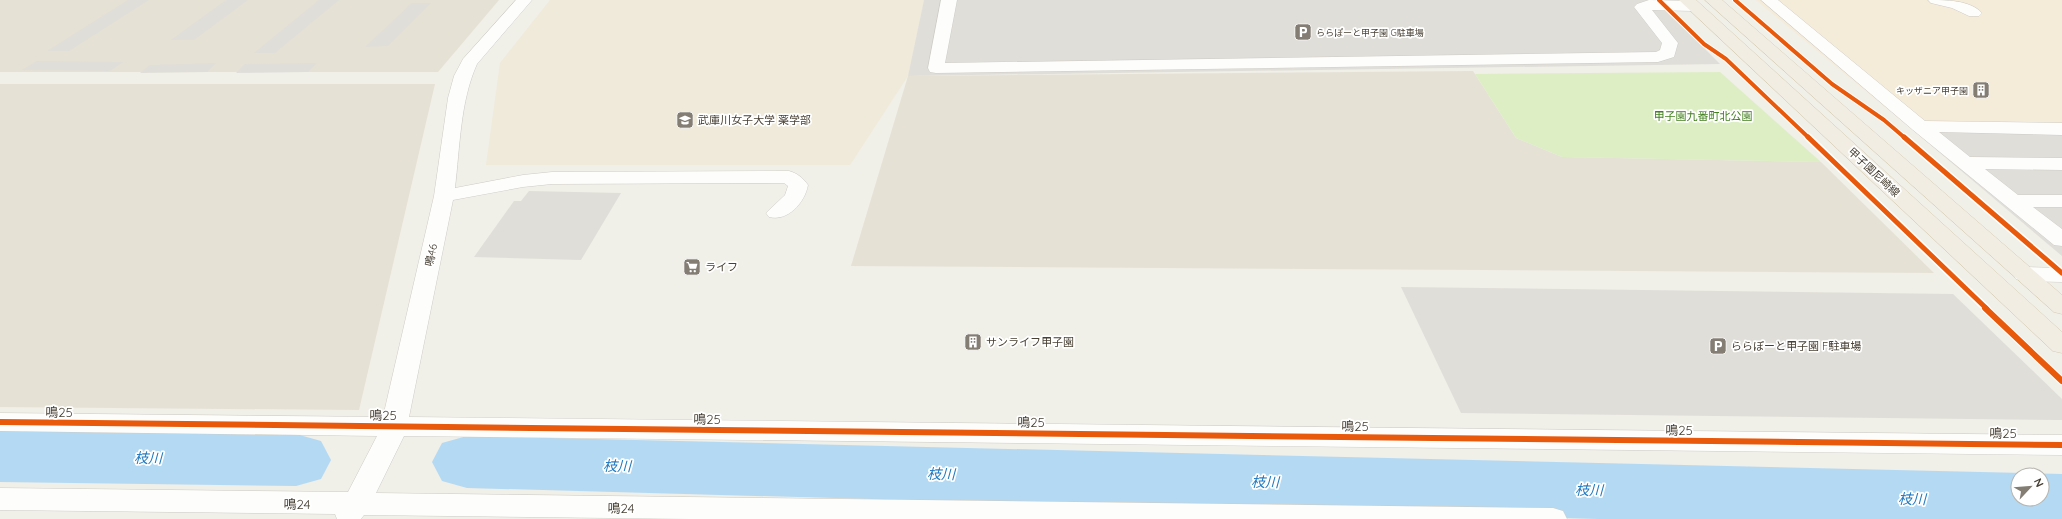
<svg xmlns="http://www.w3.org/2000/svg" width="2062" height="519" viewBox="0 0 2062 519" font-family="Quicksand,'Noto Sans JP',sans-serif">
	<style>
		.residential { fill: #e5e1d5 }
		.commercial { fill: #f5ebd9 }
		.education { fill: #efead9 }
		.green { fill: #ddeec5 }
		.parking { fill: #e0ded8 }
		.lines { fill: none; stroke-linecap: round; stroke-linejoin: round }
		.river { fill: #b4d9f3; fill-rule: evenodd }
		.minor-casing { stroke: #ceccc6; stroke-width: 1 }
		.major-casing { stroke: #d5ccb3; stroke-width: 1 }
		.minor { fill: #fdfdfc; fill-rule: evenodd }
		.major { fill: #f1ede3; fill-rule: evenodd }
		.cycleway-far2-casing { stroke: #fff; stroke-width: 6 }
		.cycleway-far1-casing { stroke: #fff; stroke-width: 8 }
		.cycleway-casing { stroke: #fff; stroke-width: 8 }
		.cycleway-far2 { stroke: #e8590c; stroke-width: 4 }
		.cycleway-far1 { stroke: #e8590c; stroke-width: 5 }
		.cycleway { stroke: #e8590c; stroke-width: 6 }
		.labels { text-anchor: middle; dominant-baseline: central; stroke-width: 3.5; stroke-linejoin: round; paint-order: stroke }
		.far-poi-label { font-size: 9px; fill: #484034; stroke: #fff; text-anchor: start }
		.park-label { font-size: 11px; fill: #438020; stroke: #fff }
		.poi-label { font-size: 11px; fill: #484034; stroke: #fff; text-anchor: start }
		.street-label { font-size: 11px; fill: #484034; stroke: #fff }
		.near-street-label { font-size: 13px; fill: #484034; stroke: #fff }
		.near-water-label { font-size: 14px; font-style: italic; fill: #217ac0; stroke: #fff }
	</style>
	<rect width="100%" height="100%" fill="#f0efe8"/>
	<g class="residential">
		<path d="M0 0H499L438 72H0Z"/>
		<path d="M1473 71 1516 138 1562 157 1821 162 1934 273 851 266 908 76Z"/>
		<path d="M0 84H435L359 410 0 407Z"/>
	</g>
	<path class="commercial" d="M1756 0H2062V254Z"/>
	<path class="education" d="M550 0H924L908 76 850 165H486L500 63Z"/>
	<path class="green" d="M1720 72 1821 162 1562 157 1516 138 1475 74Z"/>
	<g class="parking">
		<path d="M128 0H149L69 51H47Z"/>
		<path d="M226 0H248L194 40H171Z"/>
		<path d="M319 0H339L275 53H254Z"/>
		<path d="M924 0H1656L1720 64 908 76Z"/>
		<path d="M412 3H431L388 46 365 47Z"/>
		<path d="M37 61 123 62 110 71 22 70Z"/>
		<path d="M216 63 207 72 140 73 150 65Z"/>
		<path d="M317 63 308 72 236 73 245 64Z"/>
		<path d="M1914 131 2062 134V256Z"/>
		<path d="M529 191 621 193 581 260 474 257 514 201H521Z"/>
		<path d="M1401 287 1953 294 2062 399V420L1461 413Z"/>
	</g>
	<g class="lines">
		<g class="river">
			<path d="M0 430 296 434 321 441 331 460 321 479 296 486 0 482Z"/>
			<path d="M467 436 2062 474V519H1598L467 488 442 481 432 462 442 443ZM2018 475H2042V499H2018Z"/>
		</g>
		<defs>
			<g id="minor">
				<path d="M516 0H532L477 64C460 102 460 147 455 188L523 175 552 172 789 171C797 173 803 178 808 185 805 203 787 222 769 217L766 213 785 195 788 186 784 183 552 184 523 187 453 200 409 417 2062 435V455L404 436 376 493 1553 508 1563 511 1567 519H690L364 515 361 519H337L335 514 0 510V488L348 492 377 436 0 431V413L383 417 434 196 448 98 454 76 463 59Z"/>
				<path d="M941 0H957L945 63 1656 52 1660 50 1662 43 1634 7 1637 4 1649 0 1693 1 1698 3 1701 6 1698 9 1693 11 1652 10 1678 43 1674 57 1658 62 936 73 930 72 928 68Z"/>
				<path d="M1761 0H1778L1925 121 2062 123V135L1939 132 1970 157 2062 158V170L1985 169 2018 195H2062V207H2033L2062 229V246L2054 245 1913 130Z"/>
				<path d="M1928 0C1946 0 1970 0 1982 13L1979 16H1969L1952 8 1931 3Z"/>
				<path d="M2024 267 2062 268V282L2024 281 2016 279 2013 274 2016 269Z"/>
			</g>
			<g id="major">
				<path d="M1679 0H1696L2062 332V353L2053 351Z"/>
				<path d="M1705 0H1722L2062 295V314L2054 312Z"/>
			</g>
		</defs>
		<use href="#minor" class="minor-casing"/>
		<use href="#major" class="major-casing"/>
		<use href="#minor" class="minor"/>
		<use href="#major" class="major"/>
		<defs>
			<g id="cycleway-far2">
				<path d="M1659 0 1704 44 1726 59 1809 138"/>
				<path d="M1735 0 1832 84 1884 120 1905 138"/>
			</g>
			<g id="cycleway-far1">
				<path d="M1808 137 1987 309"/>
				<path d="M1904 137 2062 273"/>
			</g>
			<g id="cycleway">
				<path d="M1985 308 2062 381"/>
				<path d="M0 422 2062 445"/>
			</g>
		</defs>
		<use href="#cycleway-far2" class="cycleway-far2-casing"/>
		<use href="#cycleway-far1" class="cycleway-far1-casing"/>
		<use href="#cycleway" class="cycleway-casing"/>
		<use href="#cycleway-far2" class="cycleway-far2"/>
		<use href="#cycleway-far1" class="cycleway-far1"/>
		<use href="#cycleway" class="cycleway"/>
	</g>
	<defs>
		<symbol id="parking-square" viewBox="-11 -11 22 22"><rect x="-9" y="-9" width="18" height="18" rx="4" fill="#837d73" stroke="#fff"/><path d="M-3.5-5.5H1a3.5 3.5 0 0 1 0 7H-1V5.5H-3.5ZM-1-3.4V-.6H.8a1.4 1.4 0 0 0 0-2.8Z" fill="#fff"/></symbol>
		<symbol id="building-square" viewBox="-11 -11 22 22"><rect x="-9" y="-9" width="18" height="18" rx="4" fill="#837d73" stroke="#fff"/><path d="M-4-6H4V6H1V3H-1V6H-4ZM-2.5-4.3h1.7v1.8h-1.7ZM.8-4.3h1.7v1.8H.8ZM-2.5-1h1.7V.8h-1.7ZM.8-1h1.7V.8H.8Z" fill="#fff"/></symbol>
		<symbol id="university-square" viewBox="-11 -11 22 22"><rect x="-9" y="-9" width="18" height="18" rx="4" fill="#837d73" stroke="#fff"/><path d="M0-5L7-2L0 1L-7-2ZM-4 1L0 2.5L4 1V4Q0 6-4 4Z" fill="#fff"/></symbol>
		<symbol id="supermarket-square" viewBox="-11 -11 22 22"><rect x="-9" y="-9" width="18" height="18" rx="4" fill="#837d73" stroke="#fff"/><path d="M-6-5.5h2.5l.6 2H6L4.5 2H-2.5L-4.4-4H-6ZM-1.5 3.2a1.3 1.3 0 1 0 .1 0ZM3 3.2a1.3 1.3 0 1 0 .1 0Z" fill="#fff"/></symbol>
	</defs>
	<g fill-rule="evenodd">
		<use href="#parking-square" x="1293" y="22" width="20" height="20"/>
		<use href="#building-square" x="1971" y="80" width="20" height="20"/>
		<use href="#university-square" x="675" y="110" width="20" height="20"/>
		<use href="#supermarket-square" x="682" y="257" width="20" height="20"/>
		<use href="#building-square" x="963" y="332" width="20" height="20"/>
		<use href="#parking-square" x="1708" y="336" width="20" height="20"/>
	</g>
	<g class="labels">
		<g class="far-poi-label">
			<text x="1316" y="32">ららぽーと甲子園 G駐車場</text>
			<text x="1968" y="90" text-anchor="end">キッザニア甲子園</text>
		</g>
		<g class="park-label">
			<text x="1703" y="116">甲子園九番町北公園</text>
		</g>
		<g class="poi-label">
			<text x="698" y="120">武庫川女子大学 薬学部</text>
			<text x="705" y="267">ライフ</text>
			<text x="986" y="342">サンライフ甲子園</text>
			<text x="1731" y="346">ららぽーと甲子園 F駐車場</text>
		</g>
		<g class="street-label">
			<text transform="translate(1874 172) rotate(43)">甲子園尼崎線</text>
			<text transform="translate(431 255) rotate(-78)">鳴46</text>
		</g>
		<g class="near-street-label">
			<text transform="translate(59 412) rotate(1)">鳴25</text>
			<text transform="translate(383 415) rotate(1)">鳴25</text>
			<text transform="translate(707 419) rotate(1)">鳴25</text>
			<text transform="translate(1031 422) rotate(1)">鳴25</text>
			<text transform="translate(1355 426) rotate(1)">鳴25</text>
			<text transform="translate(1679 430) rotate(1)">鳴25</text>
			<text transform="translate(2003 433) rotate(1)">鳴25</text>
			<text transform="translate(297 504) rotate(1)">鳴24</text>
			<text transform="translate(621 508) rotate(1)">鳴24</text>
		</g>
		<g class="near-water-label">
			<text transform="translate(148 458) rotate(1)">枝川</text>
			<text transform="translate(617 466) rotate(1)">枝川</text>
			<text transform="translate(941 474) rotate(1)">枝川</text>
			<text transform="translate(1265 482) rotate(1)">枝川</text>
			<text transform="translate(1589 490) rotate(1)">枝川</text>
			<text transform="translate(1912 499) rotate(1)">枝川</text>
		</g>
	</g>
	<g transform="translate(2030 487) rotate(64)"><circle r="19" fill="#ffffff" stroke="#b6b3ae"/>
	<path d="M0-3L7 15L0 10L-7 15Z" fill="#837d73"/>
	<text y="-6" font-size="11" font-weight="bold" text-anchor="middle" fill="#484034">N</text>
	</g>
</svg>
